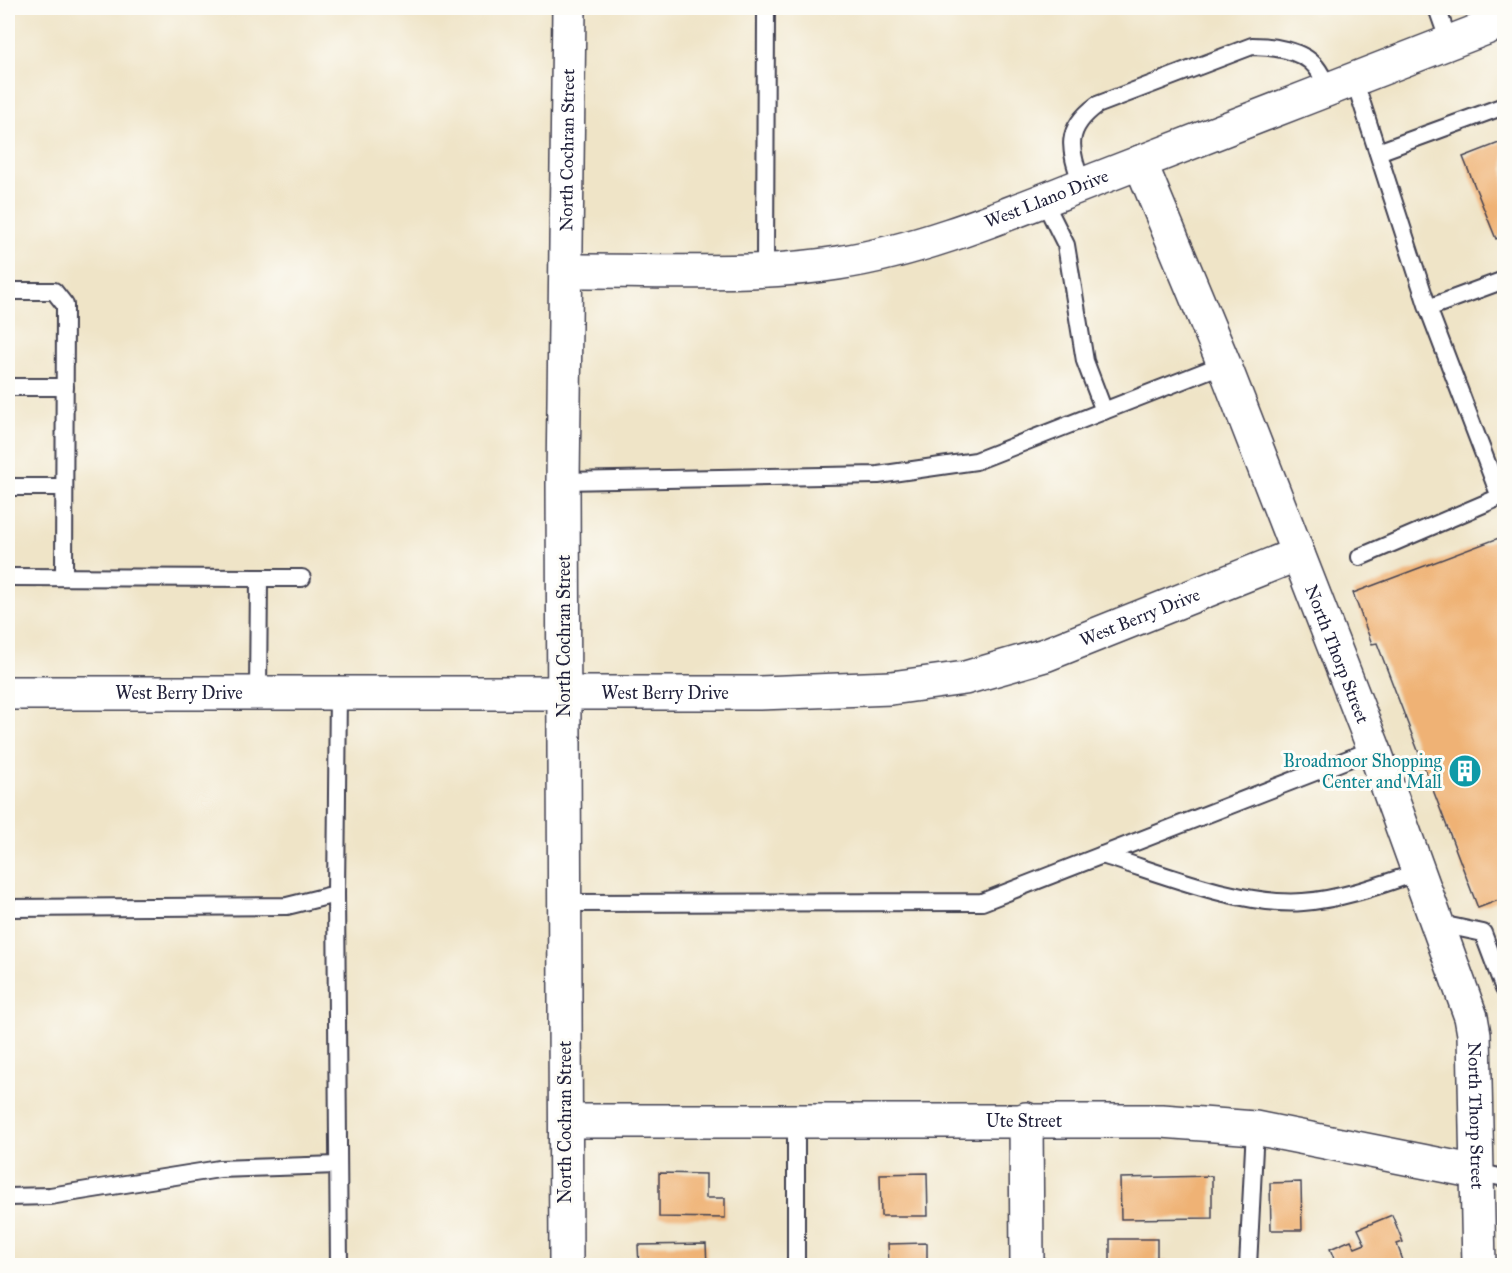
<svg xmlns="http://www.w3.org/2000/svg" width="1512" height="1273" viewBox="0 0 1512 1273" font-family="'IM FELL Great Primer',serif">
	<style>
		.building { fill: #efb275 }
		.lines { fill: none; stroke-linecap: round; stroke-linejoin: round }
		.service-casing { stroke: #413f50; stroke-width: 20 }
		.minor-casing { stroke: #413f50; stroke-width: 36 }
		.service { stroke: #fff; stroke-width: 16 }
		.minor { stroke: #fff; stroke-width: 33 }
		.labels { text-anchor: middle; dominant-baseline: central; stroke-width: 6; stroke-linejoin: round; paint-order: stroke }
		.street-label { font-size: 18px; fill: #22223b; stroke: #fdfcf7 }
		.culture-label { font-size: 18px; fill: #0d838f; stroke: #fdfcf7; text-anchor: end }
	</style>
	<rect width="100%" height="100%" fill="#fdfcf7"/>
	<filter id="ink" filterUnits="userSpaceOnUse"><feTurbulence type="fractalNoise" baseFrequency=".0167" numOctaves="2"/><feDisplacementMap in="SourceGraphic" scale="12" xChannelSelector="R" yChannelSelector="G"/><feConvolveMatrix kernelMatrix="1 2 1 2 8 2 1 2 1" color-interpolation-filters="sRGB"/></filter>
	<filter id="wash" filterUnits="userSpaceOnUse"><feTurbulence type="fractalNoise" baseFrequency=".008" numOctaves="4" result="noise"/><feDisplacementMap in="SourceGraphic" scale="24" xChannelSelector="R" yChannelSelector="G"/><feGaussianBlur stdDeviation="1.35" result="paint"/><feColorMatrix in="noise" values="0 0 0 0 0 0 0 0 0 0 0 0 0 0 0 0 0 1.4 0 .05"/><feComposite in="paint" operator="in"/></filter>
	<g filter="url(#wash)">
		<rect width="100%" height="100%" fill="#efe4c7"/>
		<g id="blocks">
			<g class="building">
				<path d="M1504 141V235L1496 239 1463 157Z"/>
				<path d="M1504 536V898L1478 908 1377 643 1372 644 1353 593Z"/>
				<path d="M659 1173 706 1174V1198H725V1218L659 1217Z"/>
				<path d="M927 1173 928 1216H881L880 1174Z"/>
				<path d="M1212 1176V1218L1121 1219 1120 1178Z"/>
				<path d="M1301 1182 1302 1230H1271L1270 1183Z"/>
				<path d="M1392 1215 1403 1242 1397 1244 1405 1266H1337L1330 1249 1351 1240 1355 1248 1365 1244 1358 1229Z"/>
				<path d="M1110 1239H1157V1261H1168V1266H1110Z"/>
				<path d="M927 1243V1266H889L888 1244Z"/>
				<path d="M706 1244 707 1266H639L638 1245Z"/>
			</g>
		</g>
	</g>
	<g filter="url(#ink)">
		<use href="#blocks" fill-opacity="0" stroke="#413f50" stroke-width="1.5"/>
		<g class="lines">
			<defs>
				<g id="service">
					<path d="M1437 8 1449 42"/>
					<path d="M1354 79 1428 308 1500 497 1504 496"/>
					<path d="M1378 152 1504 106"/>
					<path d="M1082 185C1070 149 1063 130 1097 105L1252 46C1272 46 1303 50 1316 67 1321 73 1325 82 1328 89"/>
					<path d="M1043 199 1066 245 1085 361 1104 411"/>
					<path d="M765 269 766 8"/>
					<path d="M8 291H54L65 305 64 577"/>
					<path d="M1428 308 1504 280"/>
					<path d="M8 387H65"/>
					<path d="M563 481 878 475 976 461 1224 364"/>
					<path d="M8 487H64"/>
					<path d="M1360 557 1500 497"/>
					<path d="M8 577 259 578 258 692"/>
					<path d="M259 578H302"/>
					<path d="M338 692 336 894 339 1266"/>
					<path d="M1102 855C1161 873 1242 907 1303 902 1343 899 1380 885 1418 872"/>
					<path d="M564 903 982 902 1374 749"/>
					<path d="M8 908 287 906 336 894"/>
					<path d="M1436 923 1483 933 1504 989"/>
					<path d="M796 1119V1266"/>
					<path d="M1477 1172 1504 1178"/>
					<path d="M8 1197 50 1196 219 1169 338 1165"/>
					<path d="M1248 1266 1255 1128"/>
				</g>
				<g id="minor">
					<path id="s1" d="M1140 162 1224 364 1374 749 1471 1017 1474 1034 1479 1266"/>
					<path id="s2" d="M567 271C657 270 750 277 838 263 930 249 1019 209 1105 176 1238 125 1371 72 1504 21"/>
					<path id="s3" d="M8 693H760L891 688 965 678 1045 655 1298 554"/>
					<path d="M1026 1119 1027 1266"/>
					<path id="s4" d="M566 1121H1162L1255 1128 1477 1172"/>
					<path id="s5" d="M566 1266 563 481 569 8"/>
				</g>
			</defs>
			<use href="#service" class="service-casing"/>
			<use href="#minor" class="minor-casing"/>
			<use href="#service" class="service"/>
			<use href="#minor" class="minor"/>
		</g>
	</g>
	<defs>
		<symbol id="building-disc" viewBox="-11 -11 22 22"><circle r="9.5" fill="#0f9aa8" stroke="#fdfcf7"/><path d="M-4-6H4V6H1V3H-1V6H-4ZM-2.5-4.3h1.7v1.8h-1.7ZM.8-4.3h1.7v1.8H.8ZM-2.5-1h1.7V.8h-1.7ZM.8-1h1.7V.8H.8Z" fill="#fff"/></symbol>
	</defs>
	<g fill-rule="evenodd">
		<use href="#building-disc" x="1446" y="752" width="38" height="38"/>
	</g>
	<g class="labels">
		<g class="street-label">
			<text stroke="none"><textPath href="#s5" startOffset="1116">North Cochran Street</textPath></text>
			<text stroke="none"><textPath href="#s2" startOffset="490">West Llano Drive</textPath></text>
			<text stroke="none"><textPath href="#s3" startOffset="1143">West Berry Drive</textPath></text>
			<text transform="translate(564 636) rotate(-90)">North Cochran Street</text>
			<text stroke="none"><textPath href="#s1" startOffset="530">North Thorp Street</textPath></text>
			<text stroke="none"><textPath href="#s3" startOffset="171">West Berry Drive</textPath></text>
			<text stroke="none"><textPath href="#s3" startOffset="657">West Berry Drive</textPath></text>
			<text stroke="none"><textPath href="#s1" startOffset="1016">North Thorp Street</textPath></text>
			<text stroke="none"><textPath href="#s4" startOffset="458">Ute Street</textPath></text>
			<text transform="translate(565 1122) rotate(-90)">North Cochran Street</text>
		</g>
		<g class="culture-label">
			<text x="1442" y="761">Broadmoor Shopping<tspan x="1442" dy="21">Center and Mall</tspan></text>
		</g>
	</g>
	<rect width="1512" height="1273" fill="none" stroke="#fdfcf7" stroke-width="30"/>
</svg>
